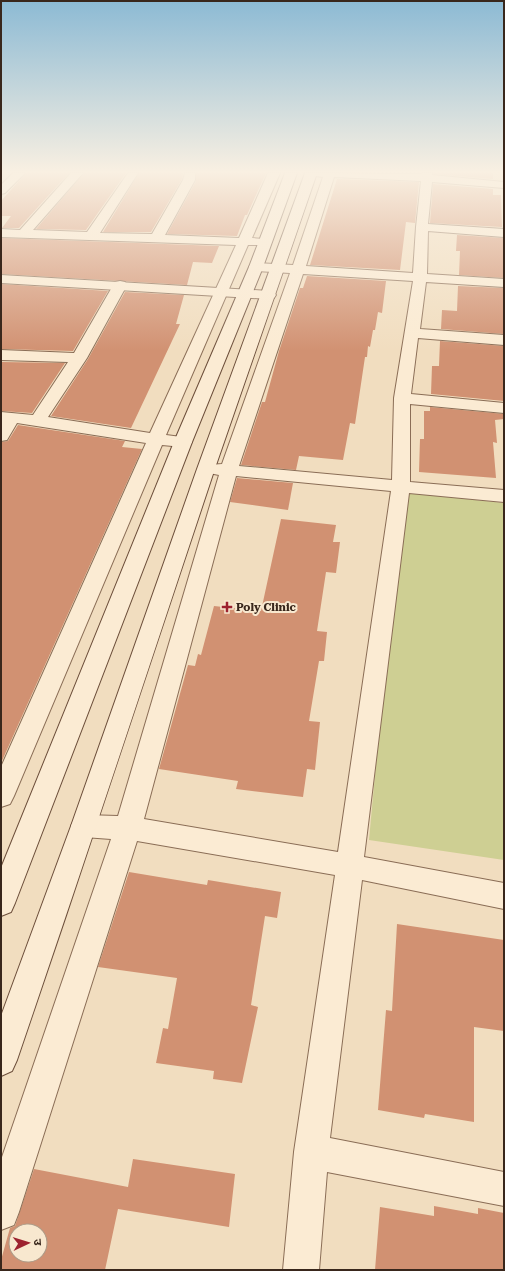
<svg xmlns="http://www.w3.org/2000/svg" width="505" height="1271" viewBox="0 0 505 1271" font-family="'Roboto Serif','Noto Sans Devanagari',serif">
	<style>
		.green { fill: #cecf93 }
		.building { fill: #d19172; fill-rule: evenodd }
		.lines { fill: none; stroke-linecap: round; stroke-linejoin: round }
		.minor-casing { stroke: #8a6d56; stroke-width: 2 }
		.tertiary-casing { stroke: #8a6d56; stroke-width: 2 }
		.secondary-casing { stroke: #6c4e3a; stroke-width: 2 }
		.minor { fill: #fbebd3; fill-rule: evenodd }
		.tertiary { fill: #fbebd3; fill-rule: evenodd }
		.secondary { fill: #fbebd3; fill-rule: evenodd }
		.poi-dot { fill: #9d222f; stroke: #f8e8cf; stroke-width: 1.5 }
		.labels { text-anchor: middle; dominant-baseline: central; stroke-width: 4; stroke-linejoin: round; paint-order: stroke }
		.poi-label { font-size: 11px; font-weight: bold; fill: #39271c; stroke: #f8e8cf; text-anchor: start }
	</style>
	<rect width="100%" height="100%" fill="#f1ddbf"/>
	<path class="green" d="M401 492 504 503V860L369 840Z"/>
	<g class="building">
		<path d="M26 173H69L19 228H2L11 216H1V201Z"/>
		<path d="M84 173H126L86 230 36 229Z"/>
		<path d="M139 173H183L182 179 151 232H103Z"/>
		<path d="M196 173H266L247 215H245L237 236 167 234 196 181Z"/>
		<path d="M433 173H493V179L434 174Z"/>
		<path d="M337 179 419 182 415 223 406 222 400 270 310 265Z"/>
		<path d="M433 184 493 189V195H501L502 227 430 223Z"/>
		<path d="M457 235 504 238V278L459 275 460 251H456Z"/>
		<path d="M1 238 219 246 212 263 193 262 187 285 1 274Z"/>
		<path d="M307 276 386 281 382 313 378 312 375 330H373L370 347 368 346 367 357H365L355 424 350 423 343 460 299 456 296 470 241 465 262 402H265L279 351 300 288H303Z"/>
		<path d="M1 284 108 291 73 351 1 349Z"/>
		<path d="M458 286 504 288V334L441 329 442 310 457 311Z"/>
		<path d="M125 292 184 295 176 324H180L131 428 51 416 88 359Z"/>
		<path d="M440 341 504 346V401L431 394 432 366H439Z"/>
		<path d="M1 362 65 363 32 413 1 411Z"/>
		<path d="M430 407 504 414V419L495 420 497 443 493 442 496 478 419 472 420 439H424V411H430Z"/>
		<path d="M18 425 125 441 122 447 142 449 1 763V442L8 441Z"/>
		<path d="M237 478 293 483 288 510 230 502Z"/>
		<path d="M281 519 336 525 333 542H340L336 573 326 572 317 631 327 632 324 661H319L309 721 320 722 315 770 307 769 303 797 236 789 238 781 159 769 188 665 195 666 198 654 201 655 214 606 261 611Z"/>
		<path d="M129 872 207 885 208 880 281 892 277 918 265 916 251 1005 258 1007 242 1083 213 1079 214 1071 156 1063 163 1028 168 1029 177 978 98 967Z"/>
		<path d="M397 924 504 940V1031L474 1027V1122L425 1114 424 1118 378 1110 386 1010 392 1011Z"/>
		<path d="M133 1159 235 1174 229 1227 118 1209 105 1270H1V1260L10 1228 15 1226 34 1169 128 1187ZM16 1231H40V1255H16Z"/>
		<path d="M434 1206 478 1214V1208L504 1213V1270H375L380 1207 434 1216Z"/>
	</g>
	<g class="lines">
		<defs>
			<g id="minor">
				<path d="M13 173H25L5 193 1 194V185Z"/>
				<path d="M71 173H83L33 230 87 232 128 173H138L100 233 152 234 183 180 185 173H195V180L165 235 239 238 268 173H280L252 238 263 239 264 242 263 245H248L166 435 189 438 192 442 189 446 183 447 162 445 14 796 10 804 1 807V767L146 443 17 423 7 440 1 441V412L33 415 68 362 1 360V350L74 353 115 282 120 281 125 282 127 285 87 358 48 417 150 433 236 245 1 237V229L20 230Z"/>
				<path d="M307 173 421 174 422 173H432V175L504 182V188L432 182 428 224 504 229V237L428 231 427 274 504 279V287L426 282 420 329 504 335V345L418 338 411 394 504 403V413L410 404V482L504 490V502L409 493 364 857 504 883V909L362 880 330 1138 504 1172V1206L327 1172 319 1270H283L294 1152 335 875 137 841 19 1212 14 1225 1 1230V1160L111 839 84 837 75 834 71 826 75 818 84 815 118 816 219 475 209 473 206 469 209 465 222 464 290 273 256 271 251 270 249 267 251 264 256 263 293 265 323 177 308 175ZM334 177 421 181 416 227 413 273 306 266ZM303 274 413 281 394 398 392 480 239 466ZM236 476 391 491 338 852 144 819Z"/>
			</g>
			<path id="tertiary" d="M1 275 269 291 274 292 276 295 274 298 269 299 1 283Z"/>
			<g id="secondary">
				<path d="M285 173H297L263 267 192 442 15 903 11 912 1 916V868L174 442 249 267Z"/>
				<path d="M305 173H317C283 273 248 372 214 471 149 667 84 864 17 1060L12 1071 1 1076V1016L71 826 197 469Z"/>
			</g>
		</defs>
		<use href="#minor" class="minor-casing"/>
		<use href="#tertiary" class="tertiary-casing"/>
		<use href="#secondary" class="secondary-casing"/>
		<use href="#minor" class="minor"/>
		<use href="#tertiary" class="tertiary"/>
		<use href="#secondary" class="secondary"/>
	</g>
	<linearGradient id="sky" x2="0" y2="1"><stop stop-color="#8cbad4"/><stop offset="0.49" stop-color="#f9f0e2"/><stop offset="1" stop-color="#f9f0e2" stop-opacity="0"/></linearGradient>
	<rect width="505" height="351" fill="url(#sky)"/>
	<path class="poi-dot" d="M225 601h4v4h4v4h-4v4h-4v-4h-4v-4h4z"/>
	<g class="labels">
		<g class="poi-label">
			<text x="236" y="607">Poly Clinic</text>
		</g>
	</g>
	<rect width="505" height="1271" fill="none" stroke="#39271c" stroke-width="4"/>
	<g transform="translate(28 1243) rotate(86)"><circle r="19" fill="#f8e8cf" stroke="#ac9b87"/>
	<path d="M0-3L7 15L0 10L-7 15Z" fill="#9d222f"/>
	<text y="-6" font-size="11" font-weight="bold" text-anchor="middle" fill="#39271c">उ</text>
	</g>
</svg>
